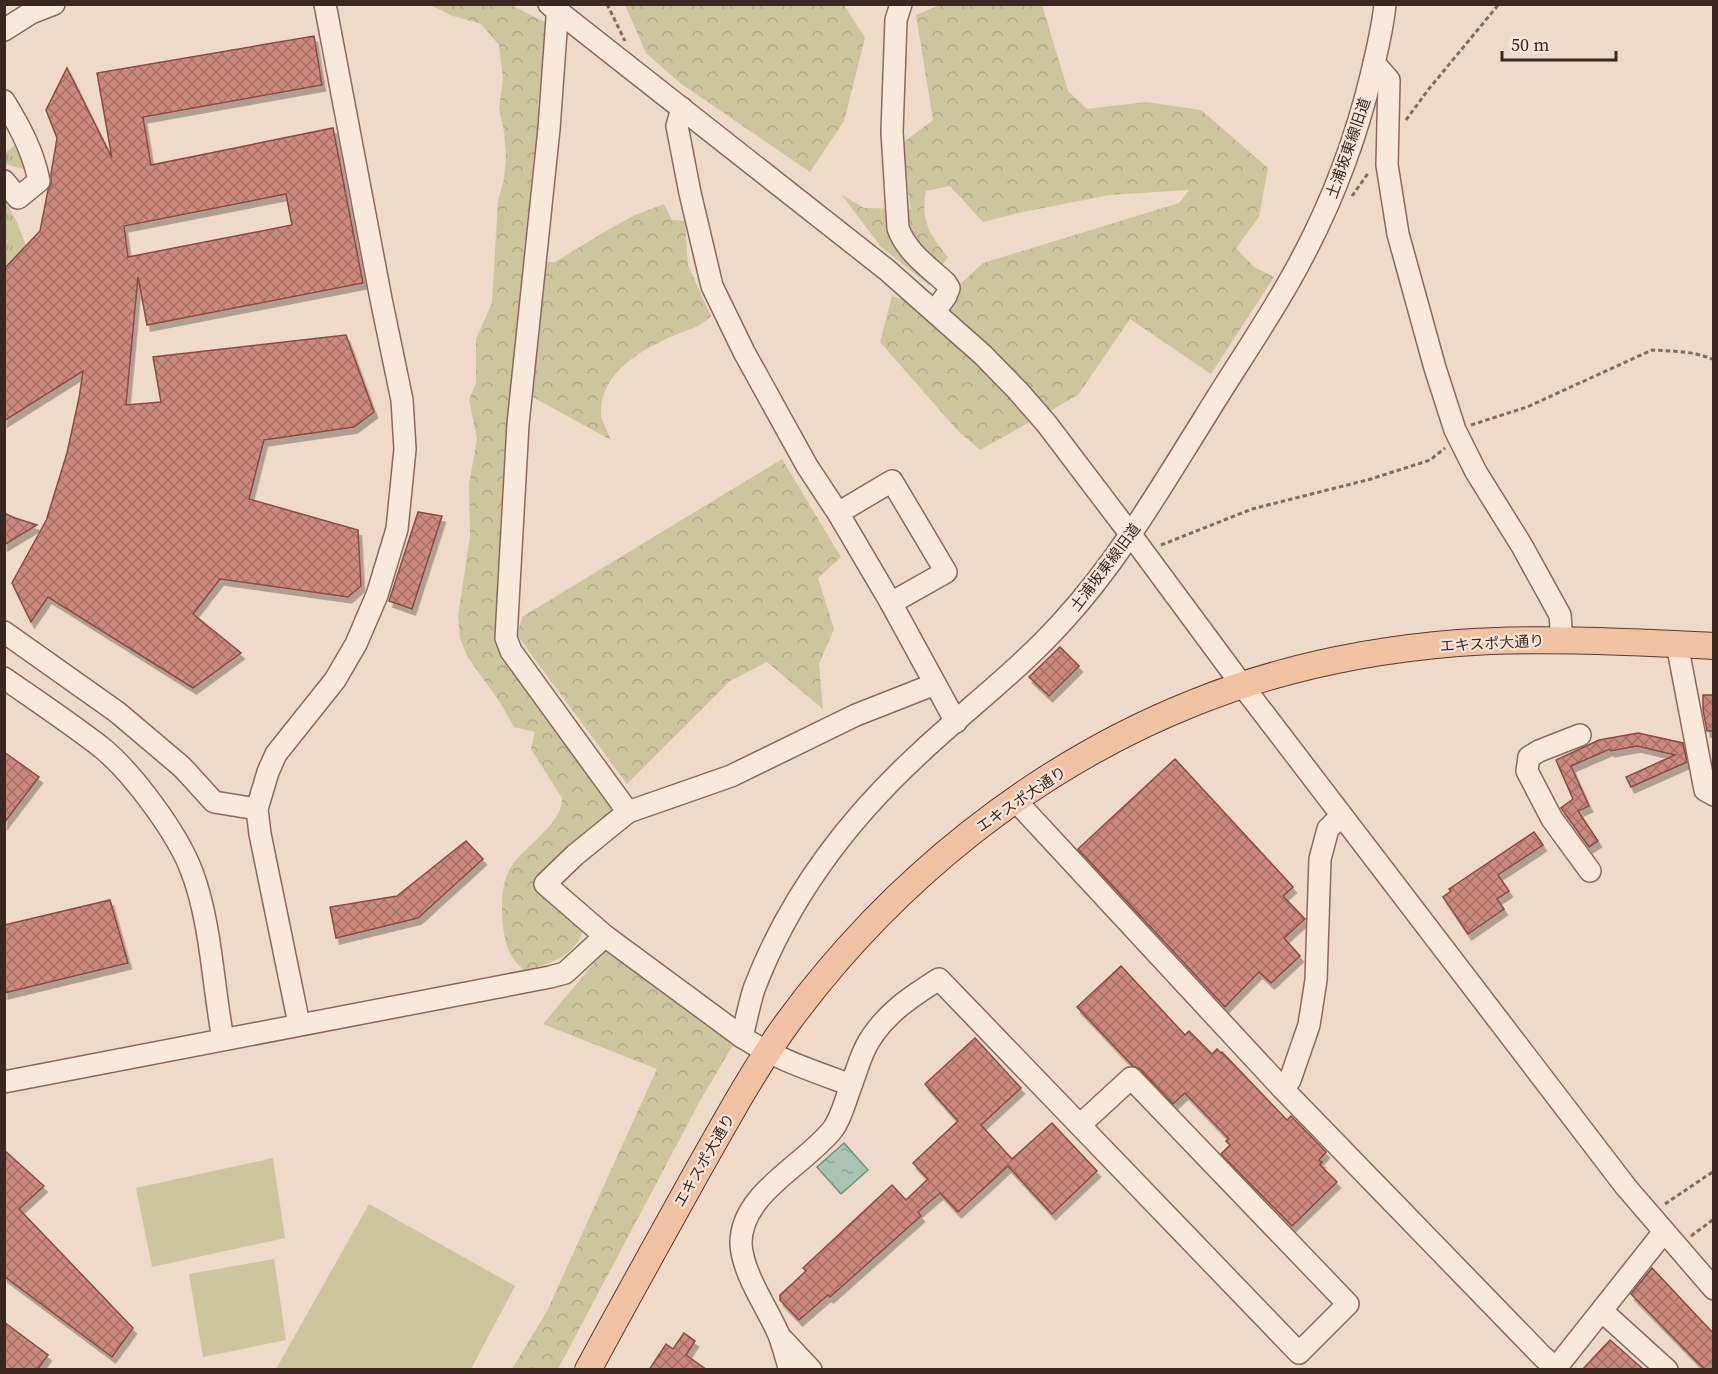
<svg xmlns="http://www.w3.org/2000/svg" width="1718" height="1374" viewBox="0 0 1718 1374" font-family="'Source Serif 4','Noto Sans JP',serif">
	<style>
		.grass { fill: url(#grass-tufts) }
		.forest { fill: url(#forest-crowns) }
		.garden { fill: #cdc59c }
		.water { fill: url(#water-ripples); stroke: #6f9280; stroke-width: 1.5 }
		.building { fill: url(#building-cross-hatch); stroke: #8a4b43; stroke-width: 1.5; fill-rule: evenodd; filter: url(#shadow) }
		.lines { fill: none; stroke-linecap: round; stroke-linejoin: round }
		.minor-casing { stroke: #8b695d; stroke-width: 24 }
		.major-casing { stroke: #593931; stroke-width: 28 }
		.path { stroke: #8b695d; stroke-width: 3; stroke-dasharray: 4.5 3; stroke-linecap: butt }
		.minor { stroke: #f9e8dc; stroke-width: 21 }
		.major { stroke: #f1c2a1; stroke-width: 26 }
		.labels { text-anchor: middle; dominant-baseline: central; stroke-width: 4.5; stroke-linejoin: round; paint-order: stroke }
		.street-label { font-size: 15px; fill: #3c2620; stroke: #f6e5d8 }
	</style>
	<defs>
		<pattern id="grass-tufts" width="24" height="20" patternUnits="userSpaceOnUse" patternTransform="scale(1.5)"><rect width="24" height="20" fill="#cdc59c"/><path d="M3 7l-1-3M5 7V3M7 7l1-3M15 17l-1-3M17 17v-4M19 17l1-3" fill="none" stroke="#b1a986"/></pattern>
		<pattern id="forest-crowns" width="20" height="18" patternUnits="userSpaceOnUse" patternTransform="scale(1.5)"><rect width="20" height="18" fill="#cdc59c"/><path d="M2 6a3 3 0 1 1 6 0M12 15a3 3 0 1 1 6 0" fill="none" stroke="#b1a986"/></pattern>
		<pattern id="water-ripples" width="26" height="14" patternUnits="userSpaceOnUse" patternTransform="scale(1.5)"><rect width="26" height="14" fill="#a9c3b4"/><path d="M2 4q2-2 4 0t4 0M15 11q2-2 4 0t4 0" fill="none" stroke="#92a79a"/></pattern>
		<pattern id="building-cross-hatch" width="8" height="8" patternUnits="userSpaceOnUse" patternTransform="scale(1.5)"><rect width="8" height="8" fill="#cc8a7e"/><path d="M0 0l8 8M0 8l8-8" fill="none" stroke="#a77167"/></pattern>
		<filter id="shadow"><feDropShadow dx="3.5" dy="6" stdDeviation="0" flood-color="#0004"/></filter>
	</defs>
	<rect width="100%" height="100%" fill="#efd9c8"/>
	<g class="grass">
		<path d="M19 142 30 167 24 169 5 164 4 154Z"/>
		<path d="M4 199 16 220 26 246 4 269Z"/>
	</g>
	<g class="forest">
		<path d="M430 5H511L545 22 552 35 541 78 538 104 543 128 542 262H555L606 231 633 216 664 204 672 220 685 221 688 265 711 316C698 329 691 328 675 335 641 350 600 372 601 414 602 422 608 433 611 440L518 389 501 638 616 814 550 870 584 925C580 954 549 965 524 970 508 956 506 946 503 926 501 906 501 884 511 867 523 847 564 823 562 798L531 749 535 732 514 727 501 704 467 656 460 638 458 616 470 536 469 484 477 439 469 400 476 383V339L492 303 498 200 504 179 506 155 504 131 499 109 503 79 499 45 481 24 453 16Z"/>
		<path d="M625 5H844L865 38 844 121 810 172 680 83 646 53Z"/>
		<path d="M940 5H1042L1068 91 1087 109 1146 102 1201 110 1268 168 1259 217 1236 248 1254 267 1274 277 1211 374 1130 319 1078 395 980 450 958 431 880 342 892 296 905 300 933 322 956 288 983 263 1179 203 1189 190 1109 195 1018 213 983 222 950 186 926 191C920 219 930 236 948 257L929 285 881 247 842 195 864 208 911 209 901 150 904 142 933 120 916 15Z"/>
		<path d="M782 459 841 557 818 578 834 629 819 664 823 709 767 662 730 681 627 784 517 635 522 617Z"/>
		<path d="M605 950 733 1045 701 1099 558 1369H512L547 1311 657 1069 543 1024Z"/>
	</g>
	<g class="garden">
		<path d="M273 1158 285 1238 152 1267 136 1188Z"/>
		<path d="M369 1204 515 1286 471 1369H276Z"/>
		<path d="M274 1259 286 1340 203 1357 189 1274Z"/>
	</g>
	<path class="water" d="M844 1143 868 1170 841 1194 817 1167Z"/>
	<g class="building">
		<path d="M314 36 322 85 143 117 151 165 333 128 363 283 147 325 138 277 126 405 161 402 153 357 346 335 374 412 354 427 264 440 249 499 358 530 361 586 348 597 220 579 193 614 241 653 193 688 48 597 31 622 12 583 48 517 47 518 67 453 79 398 83 371 4 421V269L40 231 48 190 51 185V174L57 138 46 110 67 68 112 158 97 73ZM286 194 292 225 128 257 124 226Z"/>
		<path d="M418 512 442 516 412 609 389 601Z"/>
		<path d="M4 513 15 518 37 525 4 545Z"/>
		<path d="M1060 647 1079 666 1049 696 1029 677Z"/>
		<path d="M1703 695H1713V731H1707L1703 710Z"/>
		<path d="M1638 733 1683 743 1687 762 1631 787 1626 777 1675 755 1637 746 1611 751 1610 749 1571 766 1589 806 1578 811 1598 841 1589 847 1561 808 1573 799 1556 760 1599 740Z"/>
		<path d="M4 752 39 777 4 823Z"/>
		<path d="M1175 759 1293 887 1283 896 1305 919 1284 938 1300 956 1271 983 1259 972 1225 1007 1078 849Z"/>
		<path d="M1534 832 1543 845 1498 875 1509 891 1497 899 1504 909 1468 934 1443 897 1451 891 1449 889Z"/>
		<path d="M466 841 483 859 418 918 336 938 330 907 397 896Z"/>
		<path d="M110 900 128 963 4 993V925Z"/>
		<path d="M1121 966 1185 1035 1189 1031 1212 1054 1217 1049 1221 1053 1222 1052 1287 1120 1291 1116 1326 1152 1319 1160 1322 1162 1320 1165 1337 1182 1292 1226 1221 1154 1230 1145 1226 1141 1229 1139 1185 1093 1173 1104 1140 1069 1133 1066 1077 1007Z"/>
		<path d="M975 1038 1021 1088 981 1125 1012 1159 1052 1123 1097 1171 1052 1214 1008 1166 958 1212 940 1193 918 1212 921 1216 830 1297 828 1295 799 1320 780 1300V1295L806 1271 803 1268 892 1185 906 1200 928 1179 913 1163 958 1121 925 1084Z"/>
		<path d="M4 1150 44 1186 19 1209 133 1328 112 1357 4 1276Z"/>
		<path d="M1652 1268 1713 1333V1370H1706L1698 1363 1631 1294Z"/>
		<path d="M4 1322 48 1355 37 1370H4Z"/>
		<path d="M684 1333 695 1341 686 1355 707 1370H649L666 1344 673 1349Z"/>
		<path d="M1610 1340 1644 1370H1582Z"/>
	</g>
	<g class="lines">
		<defs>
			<g id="minor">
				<path d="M549 4 887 270 983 355 1018 391 1046 423 1131 535 1242 685 1626 1187 1714 1289"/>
				<path d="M558 4 549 129 518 424 506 638 511 651 628 812"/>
				<path d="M901 4 896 20 892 132 898 228C906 251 927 266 945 282L949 288 946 296 935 311"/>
				<path d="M4 30 31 13 54 4"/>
				<path d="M1374 63 1389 80 1387 165 1398 234 1435 368 1455 430 1476 472 1522 546 1560 615 1562 640"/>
				<path d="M4 101C20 127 33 151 39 181L18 198 4 181"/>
				<path d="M682 108 677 126 690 193 712 286 744 352 807 466 838 513 891 603 956 722"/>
				<path d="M838 513 892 481 946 572 891 603"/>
				<path d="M4 632 117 712 182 767 214 802 257 809"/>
				<path d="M1677 644 1705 790 1714 795"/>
				<path d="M4 678C37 701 70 723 101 747 133 773 178 834 192 872 211 922 213 986 223 1039"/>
				<path d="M1580 735 1539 751 1529 757 1527 771 1552 819 1590 871"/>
				<path d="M1015 800 1282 1088 1543 1357 1556 1368"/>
				<path d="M299 1024 260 834 257 809 268 772 276 754 335 680 356 644 377 595 397 529 405 449 402 400 381 299 325 4"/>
				<path d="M742 1037 605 936 545 884 575 855 628 812 731 776 856 715 935 684"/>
				<path d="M4 1082 550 977 565 973 605 936"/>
				<path d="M851 1085C813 1071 776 1059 742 1037 746 1021 749 1005 754 989 789 897 849 818 921 752 968 708 1020 669 1063 621 1119 560 1161 487 1205 417 1233 371 1264 326 1290 280 1327 215 1355 144 1372 72 1377 50 1383 27 1385 4"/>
				<path d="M1282 1088 1290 1080 1309 1025 1316 980 1320 859 1328 829 1341 816"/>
				<path d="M1602 1311 1667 1370"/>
				<path d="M783 1340 811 1370"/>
				<path d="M790 1370C786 1358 783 1346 779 1335 767 1307 742 1273 741 1243 741 1193 805 1165 833 1129 842 1117 846 1098 852 1083 857 1070 861 1054 869 1041 886 1013 912 996 939 979L1299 1353 1348 1304 1131 1078 1080 1125"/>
				<path d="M1558 1370 1556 1368 1663 1233"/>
			</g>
			<path id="major" d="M588 1370C624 1303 661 1237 697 1172 726 1121 754 1069 788 1022 891 882 1034 766 1196 702 1278 669 1370 650 1458 643 1543 637 1629 642 1714 646"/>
		</defs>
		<use href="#minor" class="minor-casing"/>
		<use href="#major" class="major-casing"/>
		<g class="path">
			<path d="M607 4 625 41"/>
			<path d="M1406 120 1428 90 1499 4"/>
			<path d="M1352 196 1369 172"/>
			<path d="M1471 425 1527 407 1652 350C1671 351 1696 351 1714 360"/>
			<path d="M1161 545 1252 509 1371 479 1430 460 1445 448"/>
			<path d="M1665 1204 1714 1171"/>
			<path d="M1691 1236 1714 1219"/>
		</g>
		<use href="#minor" class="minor"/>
		<use href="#major" class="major"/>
	</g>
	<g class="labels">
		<g class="street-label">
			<text transform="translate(1348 148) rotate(-71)">土浦坂東線旧道</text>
			<text transform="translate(1105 567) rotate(-53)">土浦坂東線旧道</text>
			<text transform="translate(1492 643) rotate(-3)">エキスポ大通り</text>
			<text transform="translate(1021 799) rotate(-34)">エキスポ大通り</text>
			<text transform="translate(704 1160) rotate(-60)">エキスポ大通り</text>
		</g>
	</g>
	<rect width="1718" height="1374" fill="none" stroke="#3c2620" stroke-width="12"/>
	<path d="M1502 51v9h114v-9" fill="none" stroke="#3c2620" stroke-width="3"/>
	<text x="1511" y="51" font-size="18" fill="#3c2620" stroke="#f6e5d8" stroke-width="4.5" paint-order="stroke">50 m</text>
</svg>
